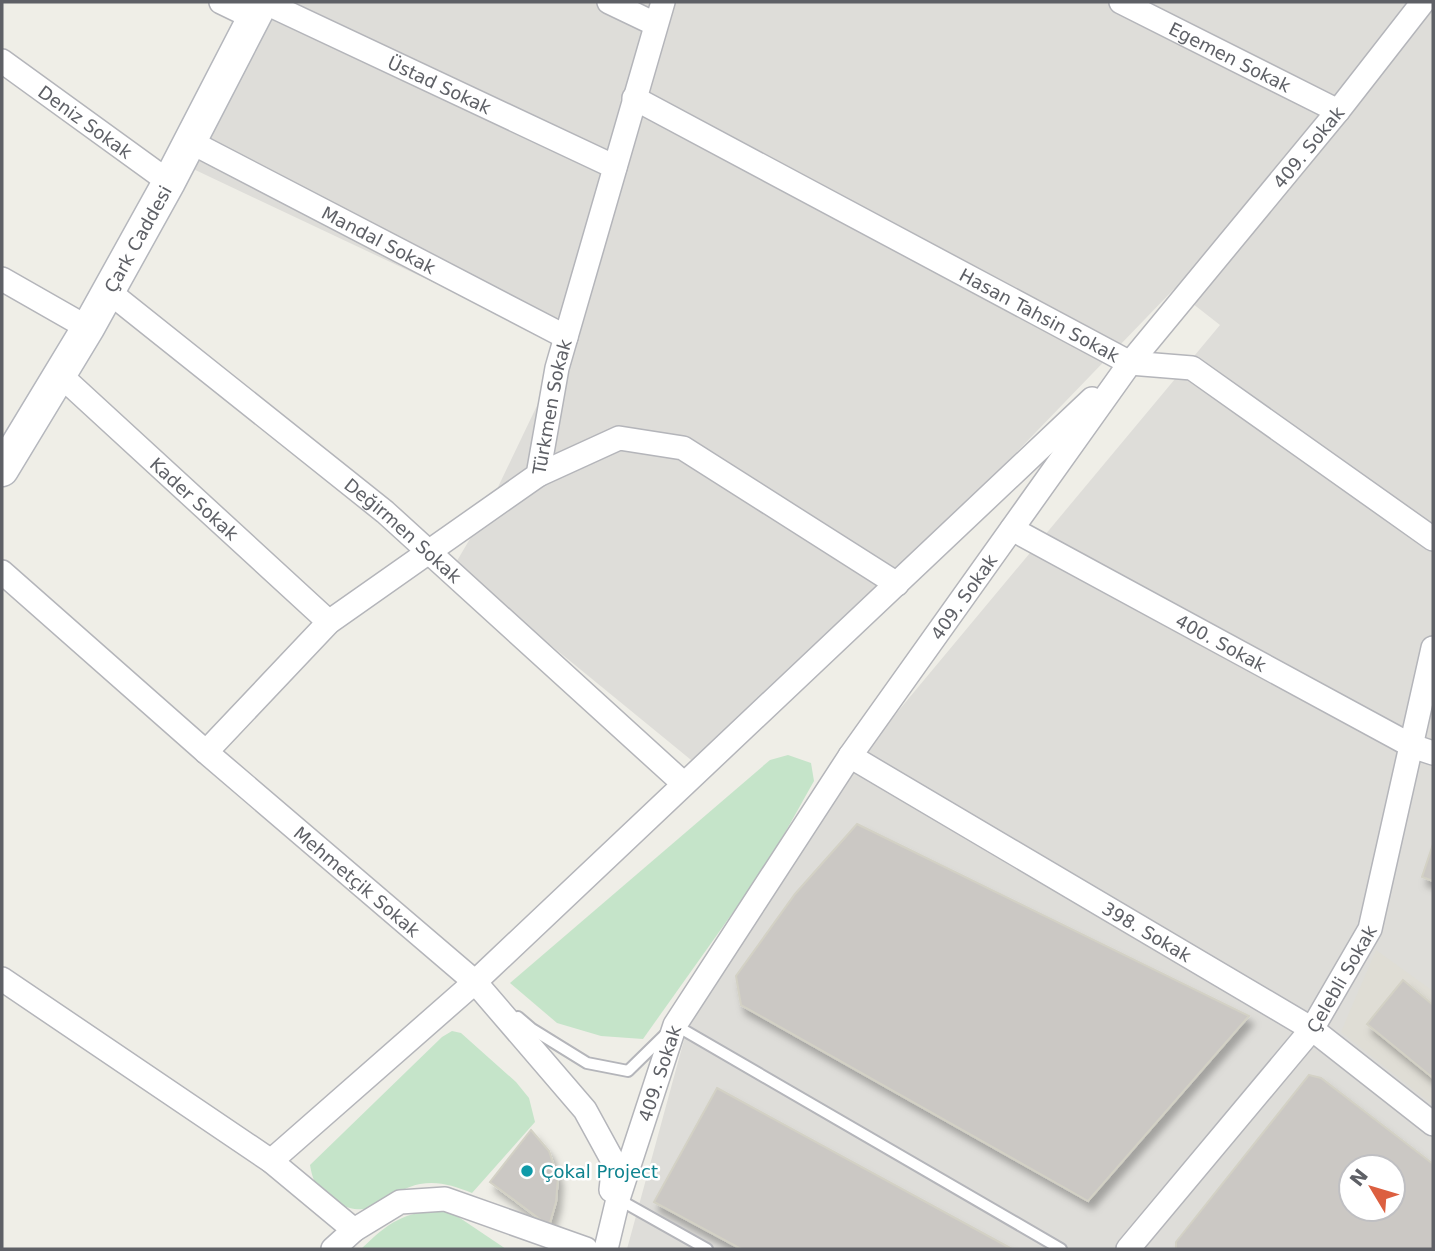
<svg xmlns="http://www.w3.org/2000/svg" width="1435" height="1251" viewBox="0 0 1435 1251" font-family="'DejaVu Sans',sans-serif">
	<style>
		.industrial { fill: #deddd9; fill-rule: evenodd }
		.education { fill: #dfddd5 }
		.green { fill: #c5e4c9 }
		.building { fill: #cbc8c4; stroke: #d3d1c5; stroke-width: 2; fill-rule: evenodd; filter: url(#shadow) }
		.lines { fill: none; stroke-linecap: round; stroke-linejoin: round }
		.service-casing { stroke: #b4b5ba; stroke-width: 14 }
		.minor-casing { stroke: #b4b5ba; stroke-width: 26 }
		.secondary-casing { stroke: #b5b7bd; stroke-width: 35 }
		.service { stroke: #fff; stroke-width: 10 }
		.minor { stroke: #fff; stroke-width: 23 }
		.secondary { stroke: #fff; stroke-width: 32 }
		.culture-dot { fill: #0f9aa8; stroke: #fff; stroke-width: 2.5 }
		.labels { text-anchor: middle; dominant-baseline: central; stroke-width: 5; stroke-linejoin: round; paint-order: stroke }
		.street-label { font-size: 18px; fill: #5e6066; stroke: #fff }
		.culture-label { font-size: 18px; fill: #0d838f; stroke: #fff; text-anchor: start }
	</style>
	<defs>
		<filter id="shadow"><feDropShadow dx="4.5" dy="8" stdDeviation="3.5" flood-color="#0004"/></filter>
	</defs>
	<rect width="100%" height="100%" fill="#efeee7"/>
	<path class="industrial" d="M276 2H1433V1249H627L702 974 854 764 1220 325 1174 289 707 773 454 566 488 508 566 345 189 167ZM1351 1167H1393V1209H1351Z"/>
	<path class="education" d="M1376 950 1433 991V1105L1341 1032Z"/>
	<g class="green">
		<path d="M788 755 811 763 814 781 768 863 643 1039 601 1036 557 1023 510 983 770 760Z"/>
		<path d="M452 1031 461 1033 516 1082 529 1098 535 1122 472 1193C453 1186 440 1181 420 1184 387 1190 375 1224 336 1202 319 1194 313 1183 310 1165L442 1037Z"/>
		<path d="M443 1210 454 1214 506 1249H361C389 1222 403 1212 443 1210Z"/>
	</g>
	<g class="building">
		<path d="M857 824 1249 1016 1088 1201 741 1005 736 976 795 894Z"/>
		<path d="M1433 844V881L1422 877Z"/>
		<path d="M1403 980 1433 1005V1078L1367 1024Z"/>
		<path d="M1309 1075 1321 1078 1433 1164V1249H1176V1242ZM1351 1167H1393V1209H1351Z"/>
		<path d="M717 1088 1012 1249H741L654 1202Z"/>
		<path d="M531 1130 549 1151 558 1178 556 1202 549 1226 490 1182Z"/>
	</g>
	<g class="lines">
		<defs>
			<g id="service">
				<path d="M518 1017 532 1029 587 1063 628 1071 675 1025 1061 1249"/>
				<path d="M618 1199 707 1249"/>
			</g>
			<g id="minor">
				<path d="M221 2 254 18"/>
				<path id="s1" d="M264 2 615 167"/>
				<path d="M609 2 655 24"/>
				<path id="s2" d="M1121 2 1338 111"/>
				<path id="s3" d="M2 61 169 182"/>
				<path id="s4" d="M634 98 1130 363 1192 368 1433 539"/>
				<path id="s5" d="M189 141 566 337"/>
				<path d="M2 279 88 328"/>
				<path id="s6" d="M108 291 385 512 684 784"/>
				<path id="s7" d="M59 374 329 622"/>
				<path d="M538 475 619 438 683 448 897 584"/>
				<path id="s8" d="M1012 529 1412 746 1433 753"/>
				<path id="s9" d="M2 572 206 752 475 982 585 1110 614 1163 611 1190"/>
				<path id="s10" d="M206 752 329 622 538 475 557 368 663 2"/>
				<path id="s11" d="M850 756 1312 1029 1433 1124"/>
				<path d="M2 979 271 1161 354 1230"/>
				<path d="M271 1161 475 982 1092 399"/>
				<path d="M333 1249 354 1230 400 1202 445 1199 586 1249"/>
				<path id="s12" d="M606 1249 618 1199 675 1025 850 756 1130 363 1338 111 1423 2"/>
				<path id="s13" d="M1128 1249 1312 1029 1370 929 1433 648"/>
			</g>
			<g id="secondary">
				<path id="s14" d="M2 470 88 328 169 182 262 2"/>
			</g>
		</defs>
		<use href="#service" class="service-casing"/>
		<use href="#minor" class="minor-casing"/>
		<use href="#secondary" class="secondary-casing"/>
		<use href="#service" class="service"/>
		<use href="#minor" class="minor"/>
		<use href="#secondary" class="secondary"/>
	</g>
	<circle class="culture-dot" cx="527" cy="1171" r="7"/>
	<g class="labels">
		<g class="street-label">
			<text stroke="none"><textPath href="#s2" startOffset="122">Egemen Sokak</textPath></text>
			<text stroke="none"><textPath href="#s1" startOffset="194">Üstad Sokak</textPath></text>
			<text stroke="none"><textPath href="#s3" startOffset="103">Deniz Sokak</textPath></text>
			<text stroke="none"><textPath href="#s12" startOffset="1318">409. Sokak</textPath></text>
			<text stroke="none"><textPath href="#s14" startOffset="268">Çark Caddesi</textPath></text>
			<text stroke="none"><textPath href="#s5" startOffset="214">Mandal Sokak</textPath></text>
			<text stroke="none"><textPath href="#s4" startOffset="460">Hasan Tahsin Sokak</textPath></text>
			<text stroke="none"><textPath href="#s10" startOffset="504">Türkmen Sokak</textPath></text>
			<text stroke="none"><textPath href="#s7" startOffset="184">Kader Sokak</textPath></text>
			<text stroke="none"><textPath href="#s6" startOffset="380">Değirmen Sokak</textPath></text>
			<text stroke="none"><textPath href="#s12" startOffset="751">409. Sokak</textPath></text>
			<text stroke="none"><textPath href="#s8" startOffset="238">400. Sokak</textPath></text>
			<text stroke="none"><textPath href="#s9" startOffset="471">Mehmetçik Sokak</textPath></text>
			<text stroke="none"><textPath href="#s11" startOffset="345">398. Sokak</textPath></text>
			<text stroke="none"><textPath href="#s13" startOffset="345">Çelebli Sokak</textPath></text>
			<text stroke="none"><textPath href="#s12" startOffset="184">409. Sokak</textPath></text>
		</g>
		<g class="culture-label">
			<text x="541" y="1171">Çokal Project</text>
		</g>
	</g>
	<rect width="1435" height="1251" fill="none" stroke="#5e6066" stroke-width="7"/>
	<g transform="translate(1372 1188) rotate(308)"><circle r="33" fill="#ffffff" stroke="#bfbfc2" stroke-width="2"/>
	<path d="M0-5L12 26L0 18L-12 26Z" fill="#dc5f40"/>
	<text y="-10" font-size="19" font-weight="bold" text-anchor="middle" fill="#5e6066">N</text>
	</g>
</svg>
